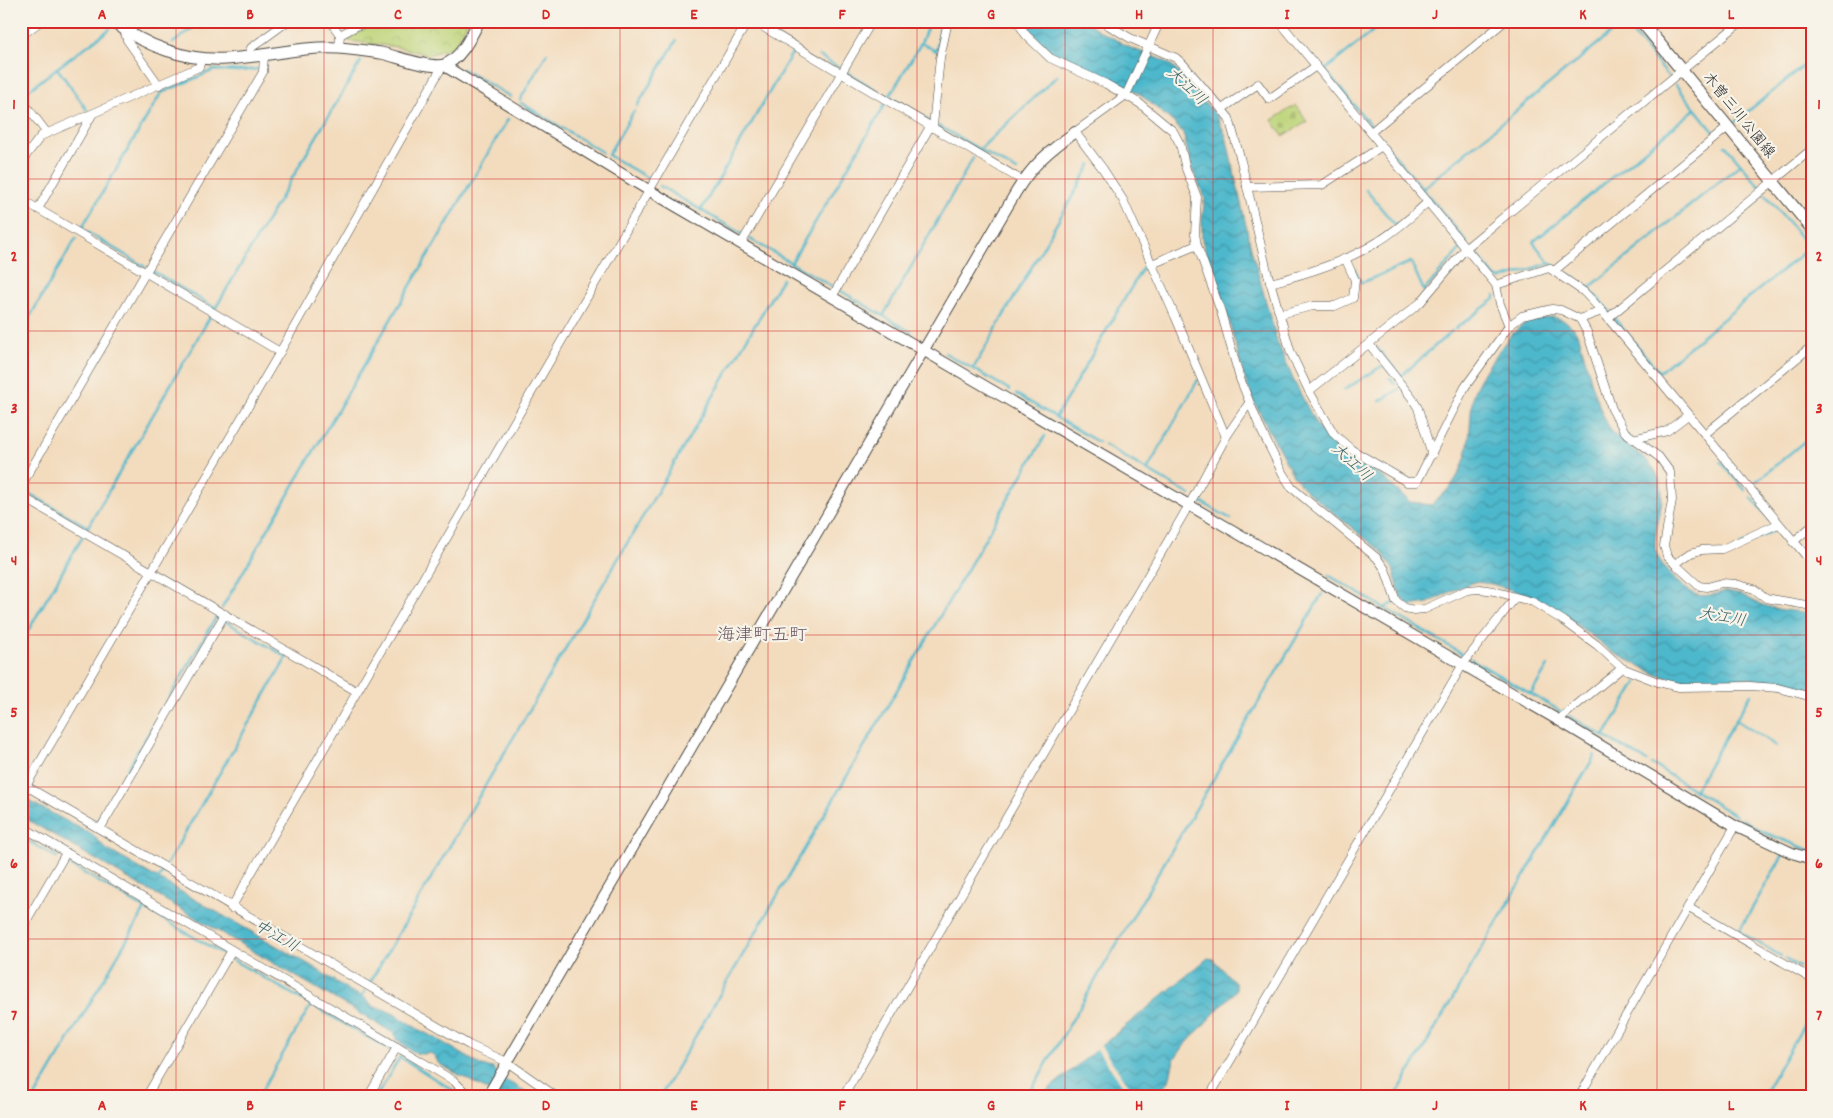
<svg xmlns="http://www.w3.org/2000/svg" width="1833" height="1118" viewBox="0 0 1833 1118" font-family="Dekko,'Klee One',sans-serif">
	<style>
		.cemetery { fill: url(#cemetery-stones); stroke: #748052 }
		.park { fill: url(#park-crowns); stroke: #748052 }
		.water { fill: url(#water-waves); stroke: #3c727c }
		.pier { fill: #f3dcbe }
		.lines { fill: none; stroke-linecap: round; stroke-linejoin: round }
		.stream { stroke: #4eb8cc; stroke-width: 2.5 }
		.minor-casing { stroke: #494641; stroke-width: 9 }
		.tertiary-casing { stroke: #494641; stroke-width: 12 }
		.secondary-casing { stroke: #494641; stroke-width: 13 }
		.minor { stroke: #fff; stroke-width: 8 }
		.tertiary { stroke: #fff; stroke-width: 10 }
		.secondary { stroke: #fff; stroke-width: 11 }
		.grid { fill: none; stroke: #d62828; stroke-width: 1; stroke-opacity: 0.55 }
		.labels { text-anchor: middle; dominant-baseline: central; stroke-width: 4.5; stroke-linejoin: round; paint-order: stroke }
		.street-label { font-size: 15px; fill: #2b2b2b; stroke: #f7f3e8 }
		.water-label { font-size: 16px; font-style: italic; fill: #375c63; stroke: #f7f3e8 }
		.quarter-label { font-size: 18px; fill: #685462; stroke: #f7f3e8 }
		.neatline { fill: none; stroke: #d62828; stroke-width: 2 }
		.grid-label { font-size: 16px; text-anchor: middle; font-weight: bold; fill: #d62828 }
	</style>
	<defs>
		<pattern id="cemetery-stones" width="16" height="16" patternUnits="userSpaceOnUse" patternTransform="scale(1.25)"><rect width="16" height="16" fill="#bdd478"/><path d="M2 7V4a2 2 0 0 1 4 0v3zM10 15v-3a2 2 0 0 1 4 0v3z" fill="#a3b668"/></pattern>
		<pattern id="park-crowns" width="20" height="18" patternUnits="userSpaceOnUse" patternTransform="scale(1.25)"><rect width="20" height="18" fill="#bdd478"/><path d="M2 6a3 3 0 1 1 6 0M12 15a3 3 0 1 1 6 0" fill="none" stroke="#a3b668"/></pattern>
		<pattern id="water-waves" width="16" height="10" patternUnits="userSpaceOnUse" patternTransform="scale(1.25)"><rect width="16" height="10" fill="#4eb8cc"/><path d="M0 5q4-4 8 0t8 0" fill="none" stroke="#4196a6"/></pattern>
	</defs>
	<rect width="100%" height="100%" fill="#f7f3e8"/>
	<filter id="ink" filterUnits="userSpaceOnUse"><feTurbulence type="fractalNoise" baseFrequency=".02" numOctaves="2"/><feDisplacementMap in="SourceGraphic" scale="10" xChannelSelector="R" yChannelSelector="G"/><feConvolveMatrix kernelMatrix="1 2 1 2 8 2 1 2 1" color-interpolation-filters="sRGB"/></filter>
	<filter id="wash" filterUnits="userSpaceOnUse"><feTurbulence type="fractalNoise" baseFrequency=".0096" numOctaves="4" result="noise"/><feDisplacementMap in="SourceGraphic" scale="20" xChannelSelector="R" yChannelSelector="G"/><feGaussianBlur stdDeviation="1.12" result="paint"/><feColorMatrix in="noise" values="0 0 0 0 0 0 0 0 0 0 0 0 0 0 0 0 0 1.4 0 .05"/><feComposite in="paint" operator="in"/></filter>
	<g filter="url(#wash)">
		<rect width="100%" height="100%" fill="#f3dcbe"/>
		<path class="cemetery" d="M1296 105 1307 122 1283 136 1272 120Z"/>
		<path class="park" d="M380 21H468L455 46 429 55 397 47 349 41 348 39Z"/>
		<g class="water">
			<path d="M1025 21H1085L1100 31 1131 48 1163 60 1174 67 1216 115 1226 136 1251 248 1277 341 1293 379 1317 426 1332 444 1350 458 1383 477 1410 502 1431 505C1445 494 1457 481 1463 464 1472 441 1469 419 1473 396 1475 382 1506 339 1517 329 1524 323 1533 321 1541 319 1558 313 1570 322 1579 336 1586 361 1598 414 1613 433 1626 448 1648 455 1657 474 1669 497 1655 521 1655 545 1654 561 1683 591 1698 595 1709 598 1720 590 1732 592 1745 594 1754 603 1766 606 1781 611 1797 611 1812 613V690L1747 678 1684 681 1660 676 1612 652 1563 614 1534 597 1492 584 1475 582 1456 589 1428 603 1410 606 1401 598 1393 569 1381 551 1305 490 1293 475 1255 404 1245 380 1221 291 1206 253 1202 240V220L1205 198 1192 169 1183 133 1173 122 1140 94 1051 51 1034 35Z"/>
			<path d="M21 797 93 835 106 849 312 966 350 991 365 998 372 1006 383 1009 394 1014 423 1032 434 1037 482 1066 493 1068 505 1080 536 1097H500L439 1064C430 1046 429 1057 416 1053 410 1051 402 1043 396 1039L395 1034 21 816Z"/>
			<path d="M1208 958 1213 959 1236 984V990L1184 1046 1174 1060 1169 1081 1155 1097H1039Z"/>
		</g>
		<path class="pier" d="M1100 1045 1137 1097H1131L1096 1048Z"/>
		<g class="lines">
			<g class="stream">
				<path d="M1367 21 1374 30 1325 70 1372 127"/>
				<path d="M1623 22 1669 77"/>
				<path d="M1374 30 1385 21"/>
				<path d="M349 35 376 21"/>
				<path d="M173 43 202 21"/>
				<path d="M921 43 936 51 942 21"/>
				<path d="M819 56 840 68"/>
				<path d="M57 68 110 29"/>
				<path d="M463 69 511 97"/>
				<path d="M847 72 878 91"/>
				<path d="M1675 84 1714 132"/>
				<path d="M21 90 24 94 57 68 87 110"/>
				<path d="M889 97 921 43 929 23 926 21"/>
				<path d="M891 98 928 120"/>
				<path d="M520 100 547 53"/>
				<path d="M521 103 602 152"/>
				<path d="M637 106 676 41"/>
				<path d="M634 111 608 155 648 178"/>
				<path d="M1735 122 1812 59"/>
				<path d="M939 126 1017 171"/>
				<path d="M1378 135 1467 242"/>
				<path d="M1725 145 1760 187"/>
				<path d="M980 149 1057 76"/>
				<path d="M660 186 742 234"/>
				<path d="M1423 188 1623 23"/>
				<path d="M1366 190 1396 226 1397 225"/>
				<path d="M1765 194 1812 251"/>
				<path d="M701 210 795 48"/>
				<path d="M82 229 145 267"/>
				<path d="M80 231 161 93 214 70 239 71 258 69"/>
				<path d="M750 239 833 287"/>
				<path d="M1474 251 1495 277 1501 279 1550 263 1554 266"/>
				<path d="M791 263 886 103"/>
				<path d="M1550 263 1533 242 1695 109"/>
				<path d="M1354 268 1361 283 1411 262 1424 291 1461 248"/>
				<path d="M151 270 215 308"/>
				<path d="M1561 270 1589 288 1610 312"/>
				<path d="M1589 288 1741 164"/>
				<path d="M839 290 911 332"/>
				<path d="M215 309 361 61"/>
				<path d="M883 316 973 158"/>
				<path d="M1615 319 1659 372 1809 248"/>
				<path d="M1455 329 1495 299V296"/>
				<path d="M21 332 76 238"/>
				<path d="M1377 348 1401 376 1452 331"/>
				<path d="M945 353 1010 390"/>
				<path d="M973 369 1091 164"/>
				<path d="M1390 378 1395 384"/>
				<path d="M1344 390 1382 366"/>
				<path d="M1016 394 1098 442"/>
				<path d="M1380 401 1399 389"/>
				<path d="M1056 417 1146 262"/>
				<path d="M1104 445 1190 495"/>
				<path d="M1721 462 1745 490"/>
				<path d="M1147 470 1198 380"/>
				<path d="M1752 485 1812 435"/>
				<path d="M23 490 88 527"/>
				<path d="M1751 497 1770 520"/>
				<path d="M1196 499 1231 519"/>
				<path d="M86 530 210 317"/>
				<path d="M1740 546 1777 529"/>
				<path d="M1328 575 1384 608 1394 603"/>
				<path d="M222 608 508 119"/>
				<path d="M1384 608 1464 655"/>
				<path d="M21 643 83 536"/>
				<path d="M1464 655 1507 602"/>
				<path d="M1471 659 1562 712"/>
				<path d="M1531 694 1548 666"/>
				<path d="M1569 716 1647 761"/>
				<path d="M1736 720 1776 746"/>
				<path d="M1604 736 1637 682"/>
				<path d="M1652 764 1736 816"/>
				<path d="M1694 791 1751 694"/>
				<path d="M1742 819 1763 832 1812 851"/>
				<path d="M96 823 218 614"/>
				<path d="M21 837 58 858"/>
				<path d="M65 862 226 956"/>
				<path d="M167 864 287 657 225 621"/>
				<path d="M157 881 163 871"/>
				<path d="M1697 907 1781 956"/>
				<path d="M1739 931 1783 855"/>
				<path d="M231 959 392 1051"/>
				<path d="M1785 959 1799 967"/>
				<path d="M369 984 782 279"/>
				<path d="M361 999 365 991"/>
				<path d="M400 1057 451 1089 457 1097"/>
				<path d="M35 1097 145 909"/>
				<path d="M258 1097 311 1005"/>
				<path d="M376 1097 400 1057"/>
				<path d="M660 1097 1045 436"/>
				<path d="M1027 1097 1322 594"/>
				<path d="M1395 1097 1595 755"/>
				<path d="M1762 1097 1812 1011"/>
			</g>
		</g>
	</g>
	<g filter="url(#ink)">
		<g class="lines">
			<defs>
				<g id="minor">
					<path d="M330 21 340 35 339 48"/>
					<path d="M753 21 1023 181"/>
					<path d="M1017 21 1026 35 1050 58 1106 84 1139 103 1173 131 1180 144 1186 169 1197 197 1195 234 1197 245 1221 312 1240 379 1261 430 1283 474 1292 488 1377 558 1385 569 1396 601 1405 608 1414 610 1425 609 1467 590 1480 589 1494 591 1533 602 1564 621 1597 645 1622 668 1658 682 1679 687 1750 686 1778 688 1812 697"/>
					<path d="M1101 21 1130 38 1176 58 1184 65 1229 118 1241 161 1267 271 1291 353 1309 391 1334 434 1352 450 1407 482H1417L1465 387 1509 326 1522 316 1552 309 1561 310 1580 319 1587 332 1612 409 1625 432 1659 457 1670 472 1672 500 1664 546 1667 556 1675 564 1691 553 1701 550 1722 549 1778 524"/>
					<path d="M1160 21 1126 95 1075 132 1103 169 1123 200 1175 316 1226 437"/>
					<path d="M1279 21 1496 285 1549 268 1584 292 1602 311 1812 563"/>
					<path d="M124 29 127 40 159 85"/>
					<path d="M340 35 366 21"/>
					<path d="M21 36 41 21"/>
					<path d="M247 57 251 48 288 21"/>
					<path d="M21 99 47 133"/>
					<path d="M1222 109 1258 84 1269 99 1316 66"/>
					<path d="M933 126 940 58 948 21"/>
					<path d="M1371 132 1505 21"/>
					<path d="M21 162 41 136 199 67 202 58"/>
					<path d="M1247 187 1322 185 1382 146"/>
					<path d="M21 199 280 352"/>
					<path d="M38 209 92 115"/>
					<path d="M741 244 872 21"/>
					<path d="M1152 264 1197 245"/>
					<path d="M1554 271 1728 127"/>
					<path d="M1270 283C1306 274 1348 261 1379 241 1397 230 1412 216 1428 202"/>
					<path d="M1496 285 1500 304 1509 326"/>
					<path d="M832 297 931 125"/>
					<path d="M1280 314 1313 306H1335L1353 298 1355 280 1345 258"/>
					<path d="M1608 318 1812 149"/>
					<path d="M1580 319 1602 311"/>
					<path d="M1369 344 1412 398 1418 408 1432 455"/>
					<path d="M1309 391 1420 303 1466 248 1742 21"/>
					<path d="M1705 434 1812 346"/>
					<path d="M1633 439 1667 431 1688 415"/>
					<path d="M21 486 263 72 264 55"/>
					<path d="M21 496 356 691"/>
					<path d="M1793 542 1812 526"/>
					<path d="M1675 564 1699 586 1707 587 1722 583 1736 584 1754 589 1766 598 1812 606"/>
					<path d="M1558 720 1622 668"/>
					<path d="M21 783 469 1045 507 1062 557 1097"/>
					<path d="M26 786 280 352 443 65"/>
					<path d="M21 826 397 1047 454 1081 470 1097"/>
					<path d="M100 829 225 614"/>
					<path d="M231 908 748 21"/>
					<path d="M1689 908 1812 979"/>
					<path d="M21 930 66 853"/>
					<path d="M146 1097 232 950"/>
					<path d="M368 1097 397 1047"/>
					<path d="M843 1097 1189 505 1226 437 1249 403"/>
					<path d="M1209 1097 1463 664 1515 598"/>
					<path d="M1579 1097 1735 826"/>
				</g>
				<g id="tertiary">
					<path d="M443 65 650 191 1558 720 1735 826 1792 853 1812 859"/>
					<path d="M487 1097 1016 192C1033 164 1049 151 1075 132"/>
				</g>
				<g id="secondary">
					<path d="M113 21C144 46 186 61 226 59 264 57 301 46 339 48 353 49 367 51 381 53 396 56 429 69 444 65 461 59 471 36 479 21"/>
					<path d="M1641 21 1812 229"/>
				</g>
			</defs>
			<use href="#minor" class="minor-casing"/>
			<use href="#tertiary" class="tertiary-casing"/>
			<use href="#secondary" class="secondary-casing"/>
			<use href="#minor" class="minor"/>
			<use href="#tertiary" class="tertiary"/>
			<use href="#secondary" class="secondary"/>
		</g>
	</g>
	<path class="grid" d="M176 21V1097M324 21V1097M472 21V1097M620 21V1097M768 21V1097M917 21V1097M1065 21V1097M1213 21V1097M1361 21V1097M1509 21V1097M1657 21V1097M21 179H1812M21 331H1812M21 483H1812M21 635H1812M21 787H1812M21 939H1812"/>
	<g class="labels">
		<g class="street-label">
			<text transform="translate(1738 116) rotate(51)">木曽三川公園線</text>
		</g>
		<g class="water-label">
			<text transform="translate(1186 87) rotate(43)">大江川</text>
			<text transform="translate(1351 463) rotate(43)">大江川</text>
			<text transform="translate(1722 618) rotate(10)">大江川</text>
			<text transform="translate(276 937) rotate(30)">中江川</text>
		</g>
		<g class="quarter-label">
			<text x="762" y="636">海津町五町</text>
		</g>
	</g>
	<rect width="1833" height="1118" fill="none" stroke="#f7f3e8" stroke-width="55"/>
	<rect x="28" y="28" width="1778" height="1062" class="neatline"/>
	<g class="grid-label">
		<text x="102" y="19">A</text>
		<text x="250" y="19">B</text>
		<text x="398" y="19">C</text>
		<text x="546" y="19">D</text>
		<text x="694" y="19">E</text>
		<text x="842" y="19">F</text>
		<text x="991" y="19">G</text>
		<text x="1139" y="19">H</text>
		<text x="1287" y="19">I</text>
		<text x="1435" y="19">J</text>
		<text x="1583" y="19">K</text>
		<text x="1731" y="19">L</text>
		<text x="14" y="109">1</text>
		<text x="1819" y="109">1</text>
		<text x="14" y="261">2</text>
		<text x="1819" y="261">2</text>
		<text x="14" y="413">3</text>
		<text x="1819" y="413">3</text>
		<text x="14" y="565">4</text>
		<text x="1819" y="565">4</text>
		<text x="14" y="717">5</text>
		<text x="1819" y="717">5</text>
		<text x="14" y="868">6</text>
		<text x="1819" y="868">6</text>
		<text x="14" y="1020">7</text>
		<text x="1819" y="1020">7</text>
		<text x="102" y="1110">A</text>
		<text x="250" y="1110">B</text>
		<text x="398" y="1110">C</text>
		<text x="546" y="1110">D</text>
		<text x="694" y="1110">E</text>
		<text x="842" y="1110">F</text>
		<text x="991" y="1110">G</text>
		<text x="1139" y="1110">H</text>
		<text x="1287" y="1110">I</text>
		<text x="1435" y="1110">J</text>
		<text x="1583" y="1110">K</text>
		<text x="1731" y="1110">L</text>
	</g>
</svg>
